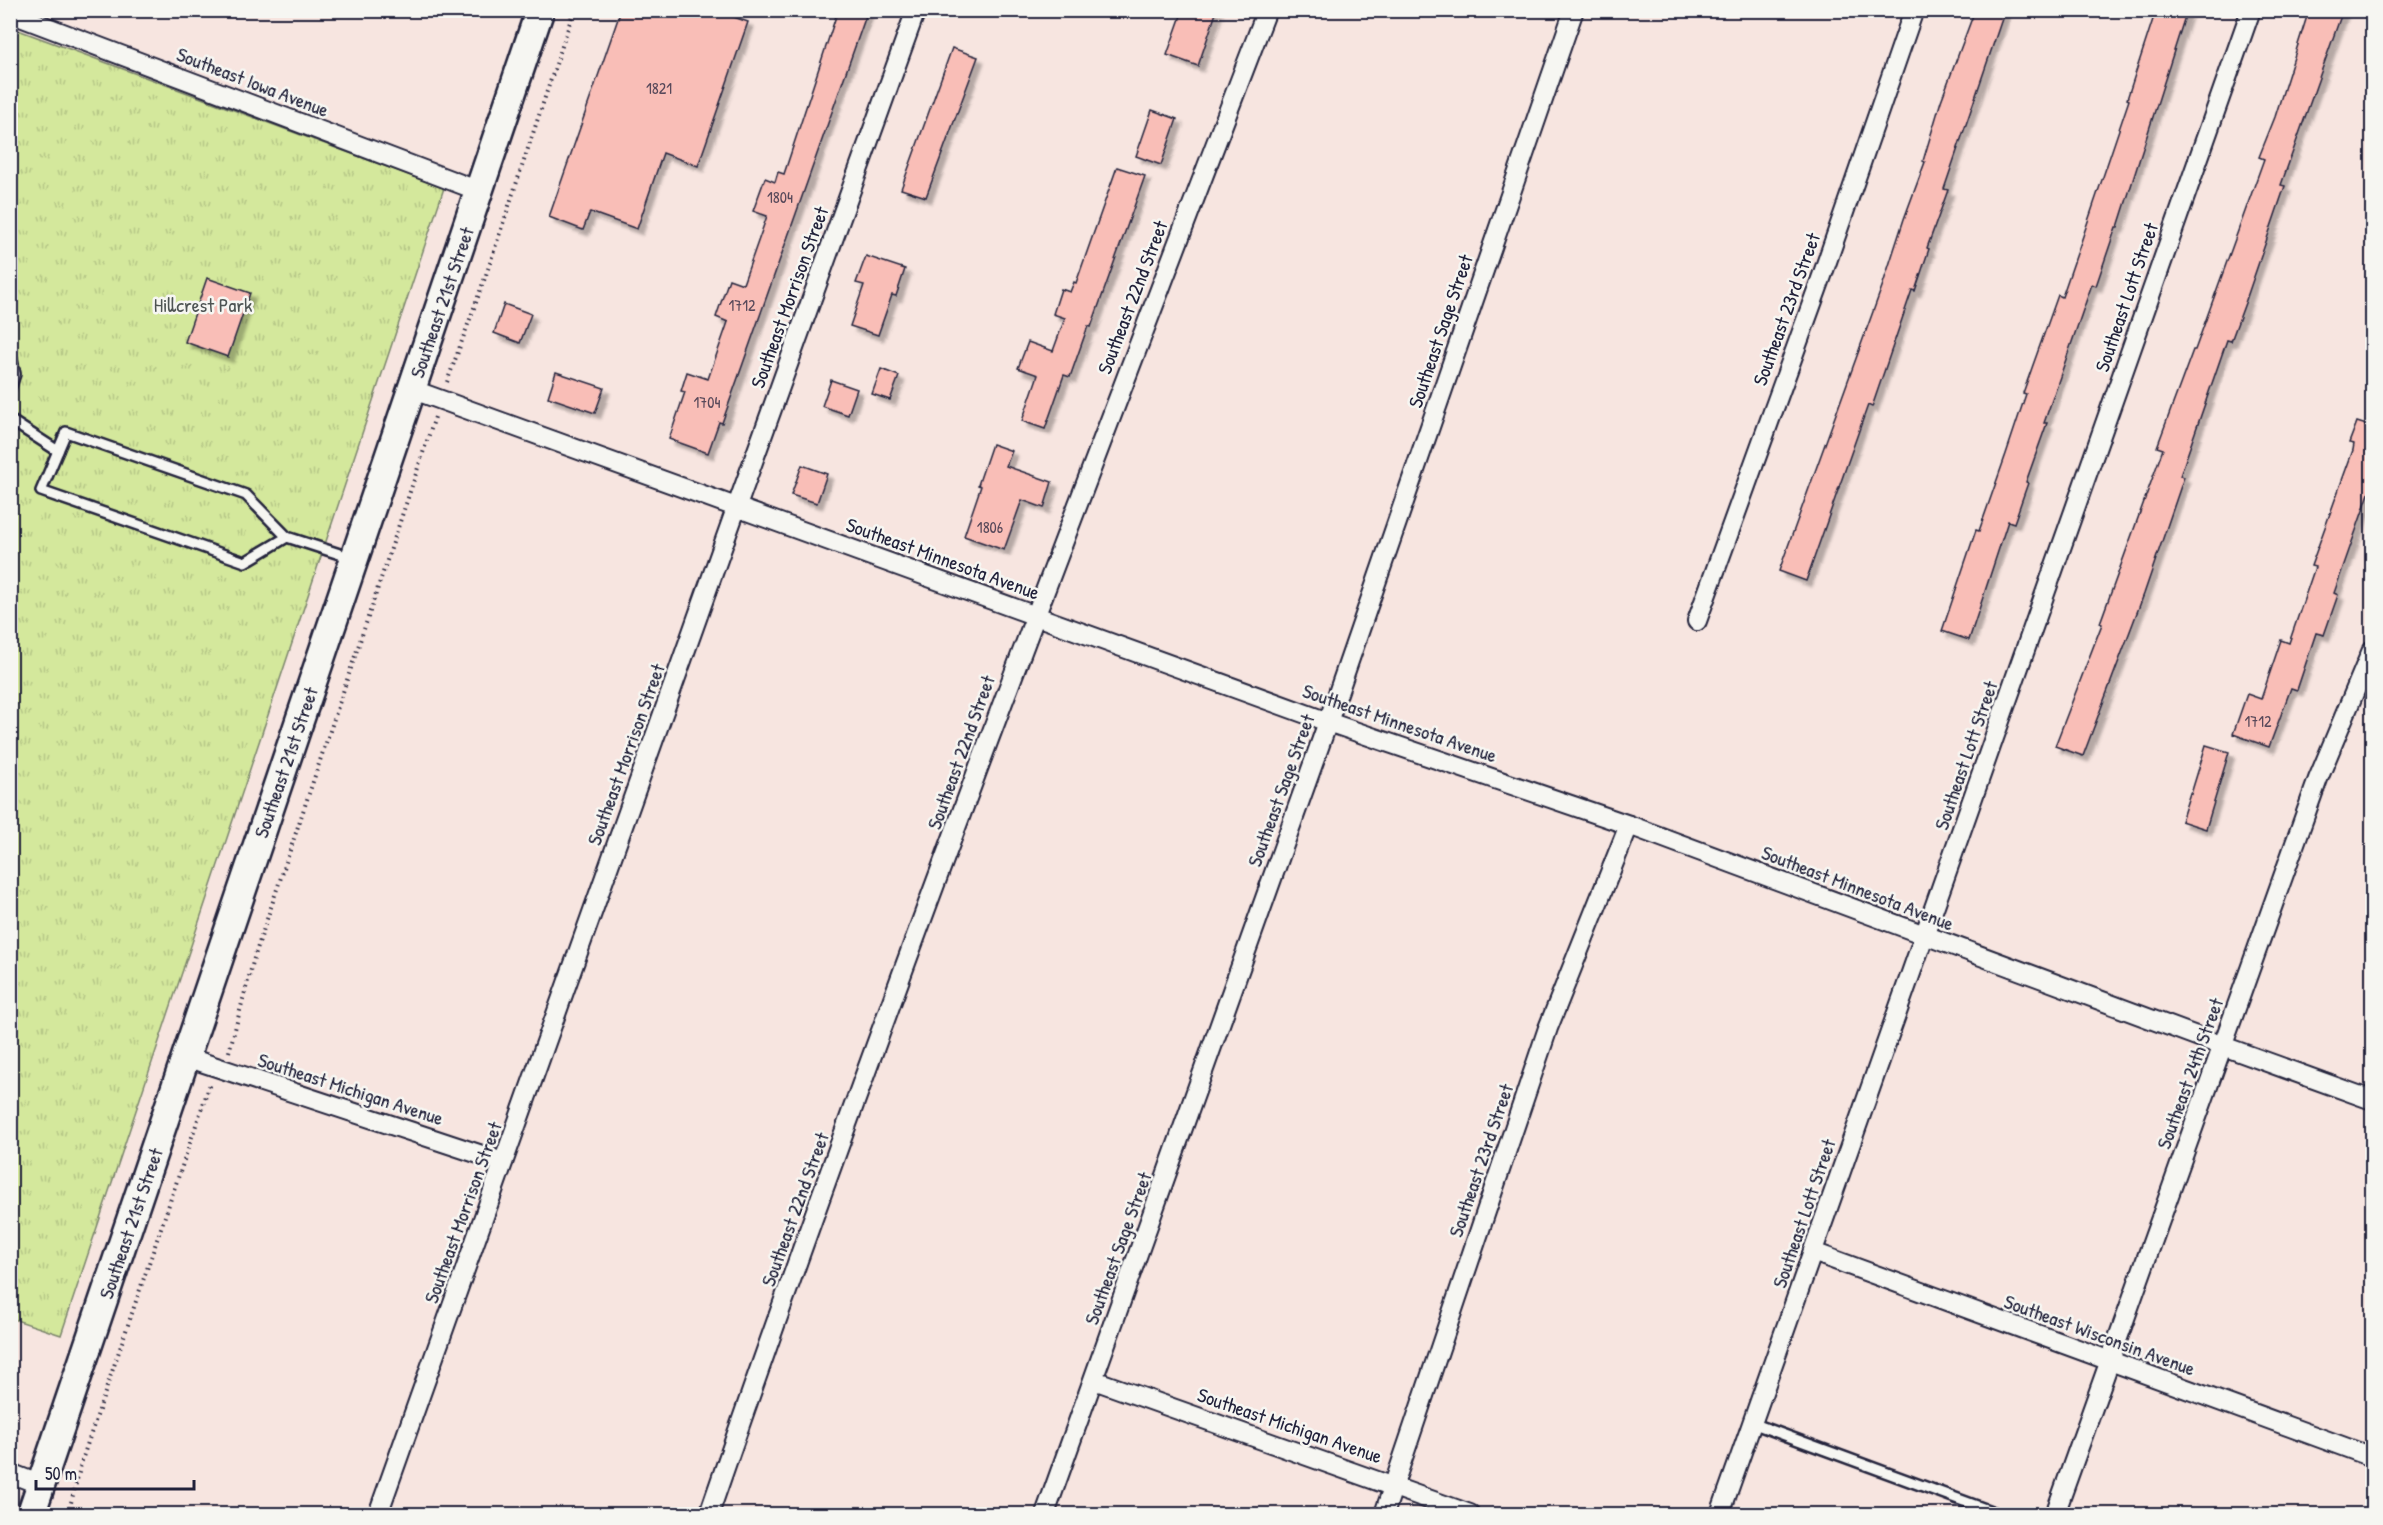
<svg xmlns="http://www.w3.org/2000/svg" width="2383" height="1525" viewBox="0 0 2383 1525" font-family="'Patrick Hand',sans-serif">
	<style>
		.grass { fill: url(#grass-tufts); stroke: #7b856c; stroke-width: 1.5 }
		.building { fill: #f9beb7; stroke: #22223b; stroke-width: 1.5; filter: url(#shadow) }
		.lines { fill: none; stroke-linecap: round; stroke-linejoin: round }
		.lane-casing { stroke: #22223b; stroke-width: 14 }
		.street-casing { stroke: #22223b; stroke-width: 22 }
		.secondary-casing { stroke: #22223b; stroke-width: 32 }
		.path { stroke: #22223b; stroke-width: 4; stroke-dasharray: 1.5 4.5; stroke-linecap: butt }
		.lane { stroke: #f6f6f2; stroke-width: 9 }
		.street { stroke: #f6f6f2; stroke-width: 18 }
		.secondary { stroke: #f6f6f2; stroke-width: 27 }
		.labels { text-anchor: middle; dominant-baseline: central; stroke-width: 5; stroke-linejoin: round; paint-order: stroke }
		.number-label { font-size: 16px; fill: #58495a }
		.street-label { font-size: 20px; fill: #22223b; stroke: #f6f6f2 }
		.park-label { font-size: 20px; fill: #4e5453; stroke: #f6f6f2 }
	</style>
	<defs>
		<pattern id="grass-tufts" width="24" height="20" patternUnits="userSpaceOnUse" patternTransform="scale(1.5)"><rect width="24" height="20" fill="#d4e89c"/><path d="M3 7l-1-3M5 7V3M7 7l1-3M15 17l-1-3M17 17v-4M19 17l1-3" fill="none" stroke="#b6c787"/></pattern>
		<filter id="shadow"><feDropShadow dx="5.5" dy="5.5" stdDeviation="1.5" flood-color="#0004"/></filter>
	</defs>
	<rect width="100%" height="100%" fill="#f7e5e0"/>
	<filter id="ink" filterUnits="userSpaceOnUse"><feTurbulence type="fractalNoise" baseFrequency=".0167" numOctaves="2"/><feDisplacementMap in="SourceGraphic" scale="12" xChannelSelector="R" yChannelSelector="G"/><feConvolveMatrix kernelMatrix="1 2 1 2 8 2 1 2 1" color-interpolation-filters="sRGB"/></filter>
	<g filter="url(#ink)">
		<path class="grass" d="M10 27 444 188 61 1335 10 1318Z"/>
		<g class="building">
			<path d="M621 10H714L748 22 698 166 663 153 637 229 590 212 583 230 549 217Z"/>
			<path d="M838 10H868L722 423 719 422 708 453 669 439 685 392 681 391 687 372 708 379 728 322 716 317 729 279 743 284 767 216 753 211 765 178 775 182 778 172 784 174Z"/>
			<path d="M1183 10H1217L1198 66 1167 55Z"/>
			<path d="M1975 10H2005L1944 189 1948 190 1927 248 1929 249 1915 291 1912 290 1872 407 1868 405 1806 581 1779 571 1883 284 1904 219 1925 162 1923 161 1941 101Z"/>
			<path d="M2156 10H2187L2118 227H2116L2096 286 2092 284 2044 423H2047L2026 482 2028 483 2014 523 2008 521 1969 640 1942 631 1976 530 1979 531 2006 454 2026 394 2023 393 2058 295 2062 297 2083 236 2129 100 2127 99Z"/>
			<path d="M2309 10H2343L2281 185 2285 186 2245 303 2231 341 2227 340 2180 476 2184 477 2144 594 2083 756 2055 746 2102 624 2100 623 2163 449 2157 447 2193 350H2195L2264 159 2259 157 2275 117Z"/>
			<path d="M952 48 978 57 926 197 901 189Z"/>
			<path d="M1152 110 1177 119 1161 165 1136 156Z"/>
			<path d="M1117 167 1145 176 1091 327 1088 326 1070 377 1064 375 1045 429 1022 421 1038 375 1018 368 1028 342 1053 351 1065 318 1053 314 1061 289 1070 292 1074 282 1076 283Z"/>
			<path d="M866 256 905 269 896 296 892 295 878 335 850 326 864 285 856 283Z"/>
			<path d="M207 278 250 293 228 357 185 342Z"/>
			<path d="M504 304 531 314 520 343 494 333Z"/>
			<path d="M881 369 899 376 890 400 872 394Z"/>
			<path d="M556 372 604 388 595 413 548 397Z"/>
			<path d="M831 380 857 389 848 415 822 406Z"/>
			<path d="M2357 422 2373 427V482L2334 593 2338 595 2324 635 2316 633 2297 690 2291 688 2269 747 2233 734 2247 694 2261 699 2281 640 2289 643 2315 567 2311 566 2353 450 2354 444 2349 443Z"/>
			<path d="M992 444 1012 451 1006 466 1052 482 1044 508 1022 500 1004 550 964 536 981 486 978 485Z"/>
			<path d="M802 465 827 474 817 503 791 495Z"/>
			<path d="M2206 745 2229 752 2206 829 2181 821 2190 793 2191 794Z"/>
		</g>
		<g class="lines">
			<defs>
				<g id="lane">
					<path d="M10 351 15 374 10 389"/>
					<path d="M10 420 58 451"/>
					<path d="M287 537 246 495 66 432 41 491 245 562 287 537 352 558"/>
					<path d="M1752 1423 1999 1514"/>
				</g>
				<g id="street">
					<path d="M10 13 479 191"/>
					<path d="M411 389 1328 722 1629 825 2223 1046 2372 1100"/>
					<path d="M1697 621 1822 276 1914 10"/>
					<path d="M186 1057 503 1162"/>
					<path d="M1813 1252 2372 1457"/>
					<path d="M1094 1380 1470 1514"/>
					<path d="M10 1473 41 1485"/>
					<path d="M378 1514 737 506 916 10"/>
					<path d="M709 1514C883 1009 1075 510 1267 10"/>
					<path d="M1045 1514 1328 722 1574 10"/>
					<path d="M1384 1514 1548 1028 1629 825"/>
					<path d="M1720 1514 2251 10"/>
					<path d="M2055 1514 2318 779 2372 650"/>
				</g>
				<path id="secondary" d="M31 1514 540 10"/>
			</defs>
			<use href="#lane" class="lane-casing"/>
			<use href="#street" class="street-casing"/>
			<use href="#secondary" class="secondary-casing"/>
			<g class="path">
				<path d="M447 382 486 275 574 10"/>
				<path d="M229 1052 254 958 435 417"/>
				<path d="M68 1514 83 1457 210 1084"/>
			</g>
			<use href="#lane" class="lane"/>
			<use href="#street" class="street"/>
			<use href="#secondary" class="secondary"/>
		</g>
	</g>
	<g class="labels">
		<g class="number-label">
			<text x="659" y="88">1821</text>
			<text x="780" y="197">1804</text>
			<text x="742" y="305">1712</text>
			<text x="707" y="402">1704</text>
			<text x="990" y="527">1806</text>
			<text x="2258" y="721">1712</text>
		</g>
		<g class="street-label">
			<text transform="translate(253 81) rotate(21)">Southeast Iowa Avenue</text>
			<text transform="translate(789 297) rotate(-70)">Southeast Morrison Street</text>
			<text transform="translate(1132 297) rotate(-69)">Southeast 22nd Street</text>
			<text transform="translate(2126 297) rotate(-71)">Southeast Lott Street</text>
			<text transform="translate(441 302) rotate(-71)">Southeast 21st Street</text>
			<text transform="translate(1786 309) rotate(-70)">Southeast 23rd Street</text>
			<text transform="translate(1440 331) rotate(-71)">Southeast Sage Street</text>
			<text transform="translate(943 558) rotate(20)">Southeast Minnesota Avenue</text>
			<text transform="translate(1400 722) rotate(19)">Southeast Minnesota Avenue</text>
			<text transform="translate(960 752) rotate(-70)">Southeast 22nd Street</text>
			<text transform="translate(625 754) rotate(-70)">Southeast Morrison Street</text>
			<text transform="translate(1965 755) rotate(-71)">Southeast Lott Street</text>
			<text transform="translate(285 762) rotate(-71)">Southeast 21st Street</text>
			<text transform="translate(1280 790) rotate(-70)">Southeast Sage Street</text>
			<text transform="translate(1858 887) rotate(21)">Southeast Minnesota Avenue</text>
			<text transform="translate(2189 1073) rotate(-70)">Southeast 24th Street</text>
			<text transform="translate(351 1088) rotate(18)">Southeast Michigan Avenue</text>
			<text transform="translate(1480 1160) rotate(-71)">Southeast 23rd Street</text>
			<text transform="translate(794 1209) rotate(-70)">Southeast 22nd Street</text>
			<text transform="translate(462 1212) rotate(-70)">Southeast Morrison Street</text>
			<text transform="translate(1803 1213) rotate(-71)">Southeast Lott Street</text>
			<text transform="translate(130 1223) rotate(-71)">Southeast 21st Street</text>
			<text transform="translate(1117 1248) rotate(-70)">Southeast Sage Street</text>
			<text transform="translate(2100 1334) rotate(20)">Southeast Wisconsin Avenue</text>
			<text transform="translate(1290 1425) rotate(19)">Southeast Michigan Avenue</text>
		</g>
		<g class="park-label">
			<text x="203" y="304">Hillcrest Park</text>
		</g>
	</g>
	<rect width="2383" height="1525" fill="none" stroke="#f6f6f2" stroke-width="36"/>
	<rect x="18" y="18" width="2347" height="1489" fill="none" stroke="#22223b" stroke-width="2" filter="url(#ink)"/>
	<path d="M36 1480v9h158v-9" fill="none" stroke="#22223b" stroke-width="3"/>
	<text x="45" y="1480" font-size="18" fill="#22223b" stroke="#f6f6f2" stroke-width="4.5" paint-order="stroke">50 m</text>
</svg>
